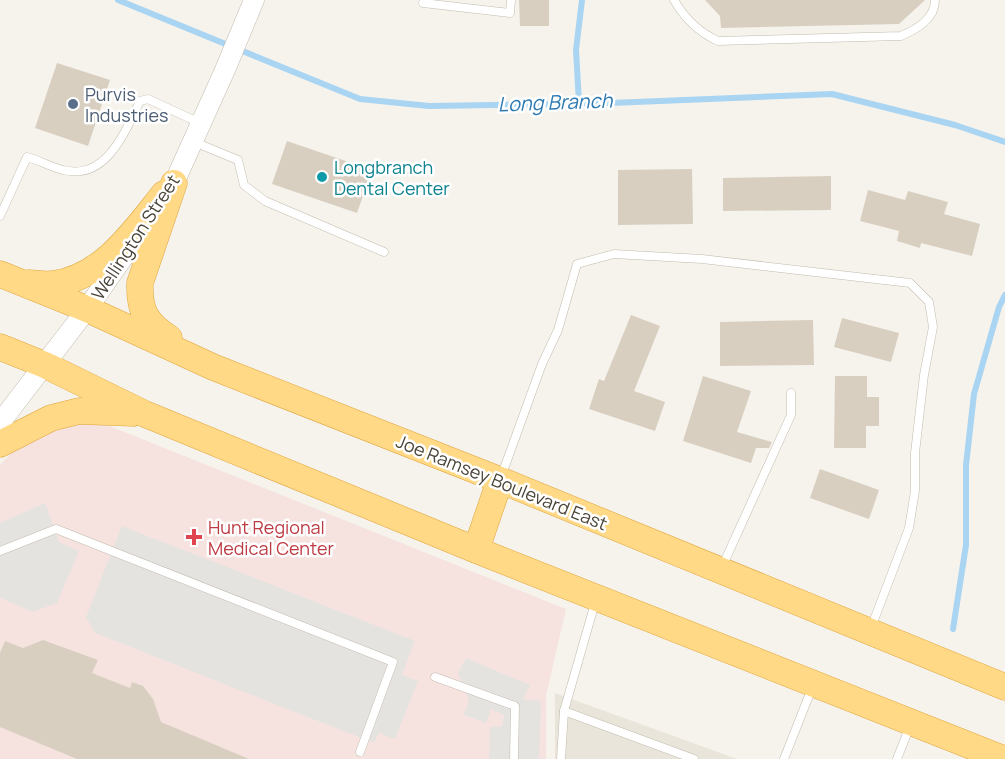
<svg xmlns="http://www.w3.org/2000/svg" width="1005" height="759" viewBox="0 0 1005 759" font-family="Manrope,sans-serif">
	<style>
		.residential { fill: #eae5da }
		.medical { fill: #f6e3e0 }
		.parking { fill: #e5e3e0 }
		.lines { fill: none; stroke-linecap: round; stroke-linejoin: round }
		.stream { stroke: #a9d4f2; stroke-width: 6 }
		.building { fill: #d8cfc1 }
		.service-casing { stroke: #c2bbae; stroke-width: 9 }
		.tertiary-casing { stroke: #c2bbae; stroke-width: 21 }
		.trunk-casing { stroke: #e0a43c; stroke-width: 27 }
		.service { stroke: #fff; stroke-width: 8 }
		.tertiary { stroke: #fff; stroke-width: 20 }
		.trunk { stroke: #ffd985; stroke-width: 26 }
		.service-dot { fill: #5c6f8a; stroke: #fff; stroke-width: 2 }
		.culture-dot { fill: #0f9aa8; stroke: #fff; stroke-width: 2 }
		.health-dot { fill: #e0444e; stroke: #fff; stroke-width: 2 }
		.labels { text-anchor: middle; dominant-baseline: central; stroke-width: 5; stroke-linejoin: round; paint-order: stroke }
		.service-label { font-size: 18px; fill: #4e5e75; stroke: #fff; text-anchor: start }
		.culture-label { font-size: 18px; fill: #0d838f; stroke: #fff; text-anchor: start }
		.street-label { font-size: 18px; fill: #4b4439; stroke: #fff }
		.health-label { font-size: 18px; fill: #be3a42; stroke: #fff; text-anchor: start }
		.water-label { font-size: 20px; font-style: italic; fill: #2e7ab2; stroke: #fff }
	</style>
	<rect width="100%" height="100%" fill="#f6f3ec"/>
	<path class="residential" d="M555 693 737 759H555Z"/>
	<path class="medical" d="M97 421 566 609 546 696V759H0V465L17 447 54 425Z"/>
	<g class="parking">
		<path d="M45 503 59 542 79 551 57 603 33 612 0 598V523Z"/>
		<path d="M122 526 415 641 402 675 418 681 395 739 379 733 374 743 95 633 86 617Z"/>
		<path d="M466 658 530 685 523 699 541 701 539 759H489L490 727 502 726 504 715 491 709 486 723 464 715 469 700 458 673Z"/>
	</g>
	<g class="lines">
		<g class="stream">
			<path d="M118 0 360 99 429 106 611 103 832 94 955 125 1005 142"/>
			<path d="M579 103 576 50 582 0"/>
			<path d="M953 629 966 545V465L974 394 999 307 1005 295"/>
		</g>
	</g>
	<g class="building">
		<path d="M519 0H549V26H520Z"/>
		<path d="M705 0H925L899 24 721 28 720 16Z"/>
		<path d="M57 63 110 80 88 146 35 128Z"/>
		<path d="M287 141 372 170 357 213 272 184Z"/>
		<path d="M692 169 693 224 618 225V170Z"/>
		<path d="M831 176V210L723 211V178Z"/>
		<path d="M868 190 905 200 908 191 948 202 944 214 980 224 972 256 921 243 920 248 897 241 899 231 860 221Z"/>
		<path d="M631 315 660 326 634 391 665 402 655 431 589 409 599 379 604 381Z"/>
		<path d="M842 318 899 333 891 362 834 347Z"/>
		<path d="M813 320 814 365 720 366V322Z"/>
		<path d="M703 376 751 391 737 432 772 442 769 448H756L751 463 683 441Z"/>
		<path d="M835 376H867V397H879V426H866V448H834Z"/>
		<path d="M820 469 879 490 869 519 810 498Z"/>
		<path d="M43 640 98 660 92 673 130 688 132 682 143 686 153 699 161 722 249 759H77L0 727V653L5 641 23 648Z"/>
	</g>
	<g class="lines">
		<defs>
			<g id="service">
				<path d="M674 0C685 19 698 32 718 41L901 36C917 29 935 19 935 0"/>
				<path d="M423 3 510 13 511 0"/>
				<path d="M194 142 238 160 244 185 265 201 384 252"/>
				<path d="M0 216 27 157C39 160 50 167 63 170 106 181 125 132 140 101L148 99 200 123"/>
				<path d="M501 477 542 364 558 330 577 264 614 254 702 259 910 283 929 302 933 327 924 375 915 453V491L909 528 871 628"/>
				<path d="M0 551 56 529 393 662 360 752"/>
				<path d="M722 567 791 415V393"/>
				<path d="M595 603 564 711 694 759"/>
				<path d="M435 677 515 706 514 759"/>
				<path d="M561 759 564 711"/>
				<path d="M784 759 812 688"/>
				<path d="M897 759 910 726"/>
			</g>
			<g id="tertiary">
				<path d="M166 194 174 183 225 70 254 0"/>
				<path d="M0 423 87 309 133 243"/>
			</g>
			<g id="trunk">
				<path d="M0 274 87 309 213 367 500 480 1005 687"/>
				<path d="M29 283C37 283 45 285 53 284 103 278 135 230 164 194"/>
				<path d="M169 338C146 323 139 311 140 283L174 183"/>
				<path d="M0 347 45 365 145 414 476 550 1004 759"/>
				<path d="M0 444 51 418 79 411 133 413"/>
				<path d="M476 550 500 480"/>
			</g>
		</defs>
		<use href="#service" class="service-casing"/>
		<use href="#tertiary" class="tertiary-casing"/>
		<use href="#trunk" class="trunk-casing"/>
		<use href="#service" class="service"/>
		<use href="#tertiary" class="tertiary"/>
		<use href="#trunk" class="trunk"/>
	</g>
	<circle class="service-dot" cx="73" cy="104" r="6"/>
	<circle class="culture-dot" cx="322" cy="177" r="6"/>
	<path class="health-dot" d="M191 528h6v6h6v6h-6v6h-6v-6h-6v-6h6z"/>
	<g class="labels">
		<g class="service-label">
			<text x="85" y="94">Purvis<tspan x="85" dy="21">Industries</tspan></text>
		</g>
		<g class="culture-label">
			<text x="334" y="167">Longbranch<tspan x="334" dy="21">Dental Center</tspan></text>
		</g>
		<g class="street-label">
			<text transform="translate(135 237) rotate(-57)">Wellington Street</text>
			<text transform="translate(502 482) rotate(22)">Joe Ramsey Boulevard East</text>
		</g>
		<g class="health-label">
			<text x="208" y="527">Hunt Regional<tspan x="208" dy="21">Medical Center</tspan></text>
		</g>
		<g class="water-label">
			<text transform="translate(555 102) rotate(-2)">Long Branch</text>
		</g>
	</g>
</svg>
